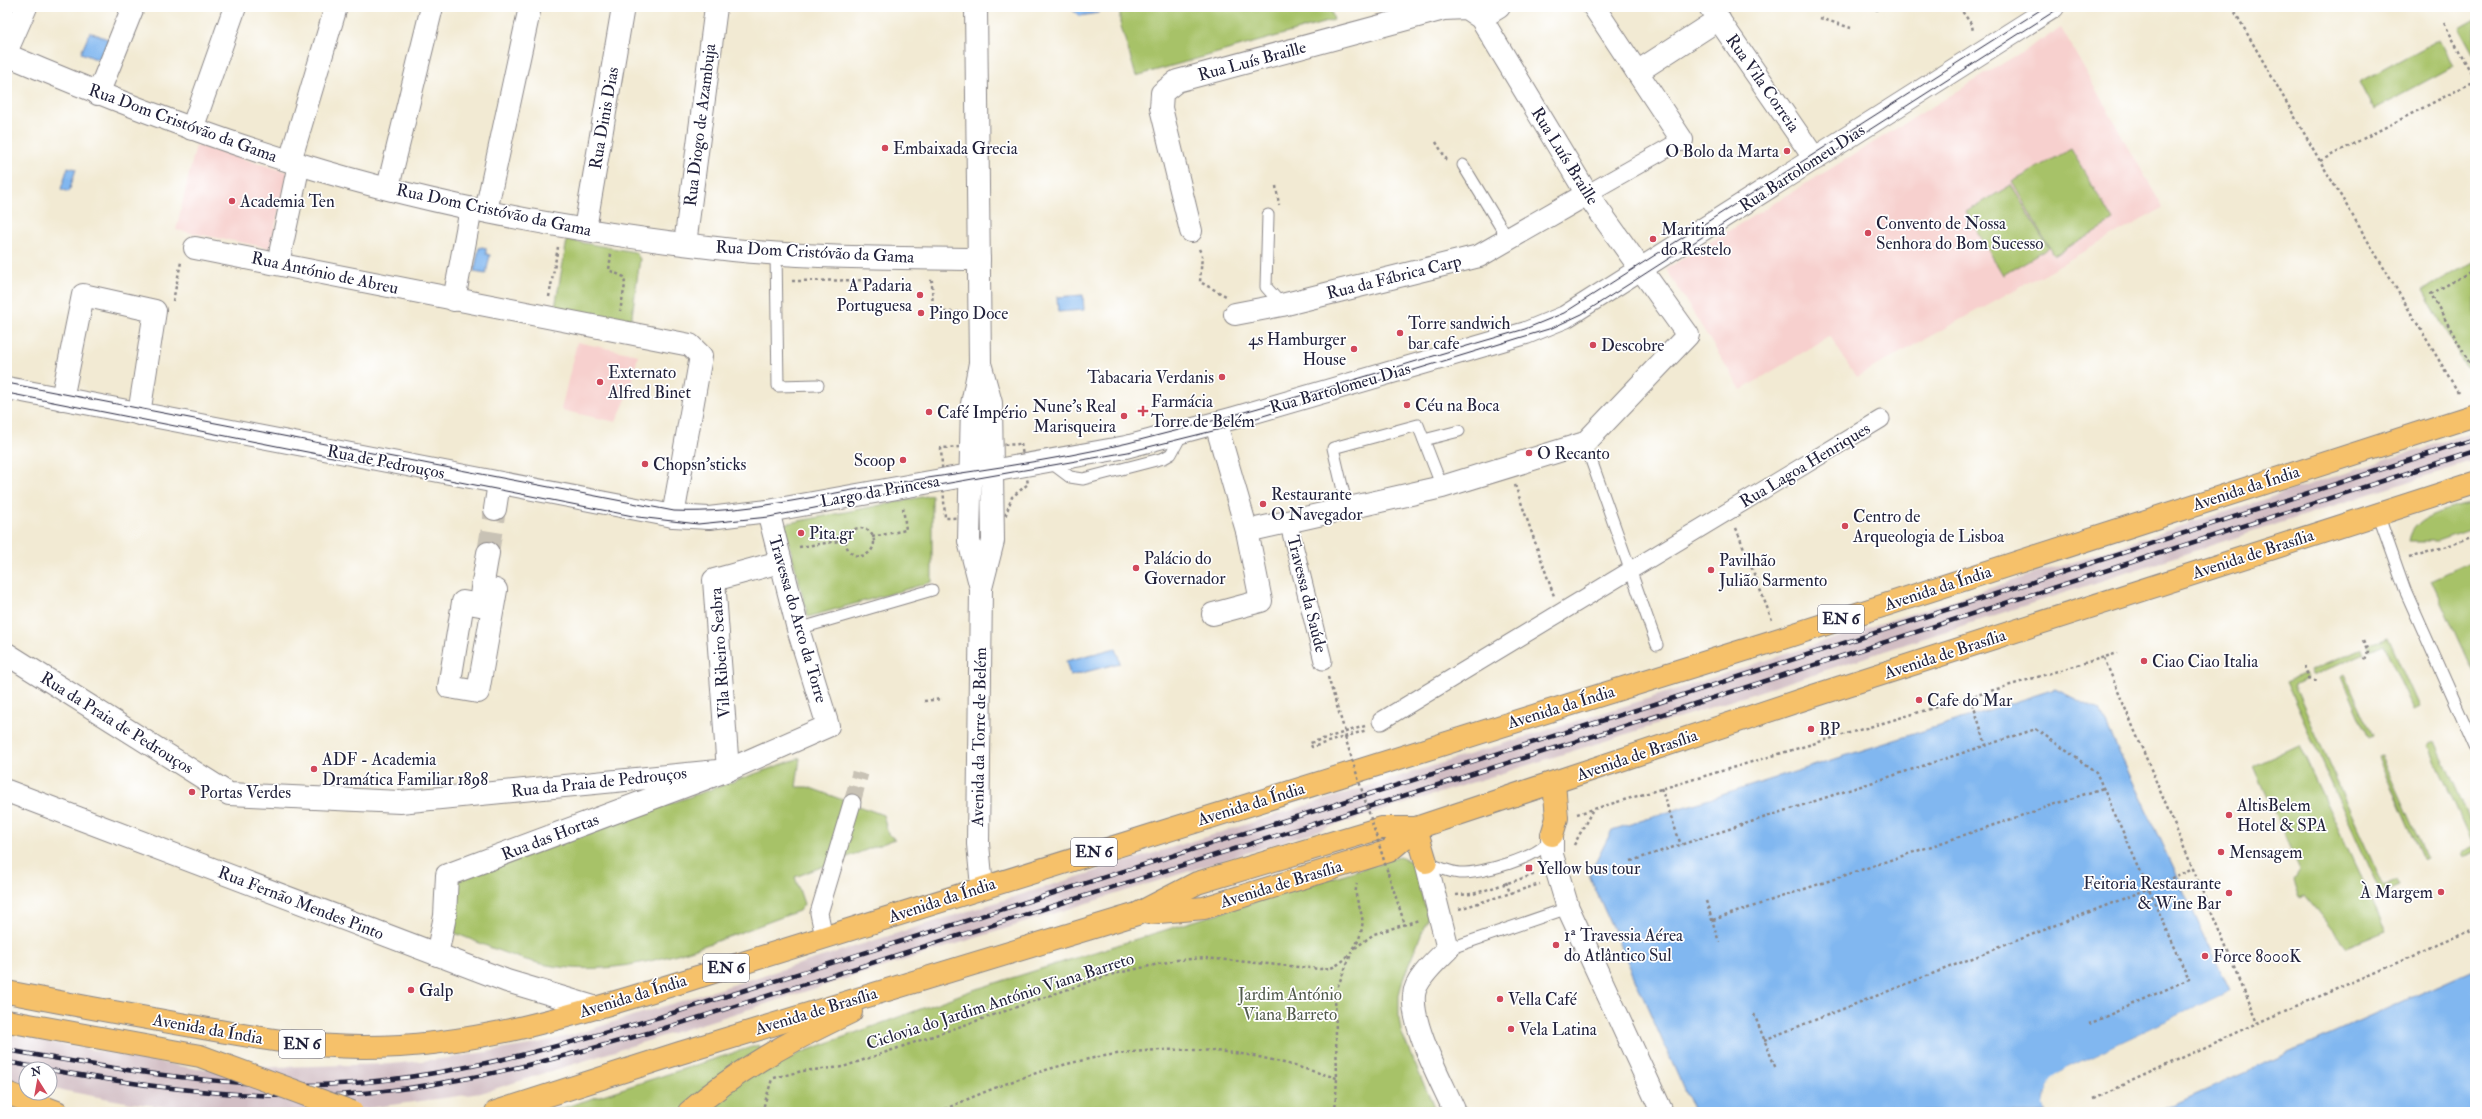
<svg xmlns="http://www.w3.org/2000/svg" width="2482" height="1119" viewBox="0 0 2482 1119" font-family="'IM FELL Double Pica',serif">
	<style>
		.built { fill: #f7d0ce }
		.industrial { fill: #d2bec4 }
		.green { fill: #a7c268; stroke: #647252 }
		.water { fill: #81b7f0; stroke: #526c96 }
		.pier { fill: #f2ead3 }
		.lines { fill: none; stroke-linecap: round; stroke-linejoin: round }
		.pedestrian-tunnel { stroke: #c8c2b5; stroke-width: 17; stroke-dasharray: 17 8; stroke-linecap: butt }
		.minor-tunnel { stroke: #c8c2b5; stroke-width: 22; stroke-dasharray: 22 11; stroke-linecap: butt }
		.service-casing { stroke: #8a8687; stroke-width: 13 }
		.pedestrian-casing { stroke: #8a8687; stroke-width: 19 }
		.minor-casing { stroke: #8a8687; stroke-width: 24 }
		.tertiary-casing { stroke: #8a8687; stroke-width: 24 }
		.primary-casing { stroke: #8a8687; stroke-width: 24 }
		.path { stroke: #8a8687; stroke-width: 2.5; stroke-dasharray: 3 3; stroke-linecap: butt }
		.service { stroke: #fff; stroke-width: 11 }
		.pedestrian { stroke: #fff; stroke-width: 17 }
		.minor { stroke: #fff; stroke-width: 22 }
		.tertiary { stroke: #fff; stroke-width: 22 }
		.primary { stroke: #f6c16b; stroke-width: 22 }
		.tram { stroke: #22223b; stroke-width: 1 }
		.rail-casing { stroke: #22223b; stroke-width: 4.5 }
		.rail { stroke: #fff; stroke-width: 3; stroke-dasharray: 9; stroke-linecap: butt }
		.primary-bridge-casing { stroke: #8a8687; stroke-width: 24; stroke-linecap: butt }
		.path-bridge { stroke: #8a8687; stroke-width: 2.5; stroke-dasharray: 3 3; stroke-linecap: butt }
		.primary-bridge { stroke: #f6c16b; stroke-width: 22 }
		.poi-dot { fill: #d1495b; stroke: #fff; stroke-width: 1.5 }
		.labels { text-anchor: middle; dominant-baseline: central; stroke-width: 3.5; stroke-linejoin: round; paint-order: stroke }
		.shield { fill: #fff; stroke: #646476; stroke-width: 1 }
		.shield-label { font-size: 16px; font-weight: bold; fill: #22223b }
		.street-label { font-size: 17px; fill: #22223b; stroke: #fff }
		.poi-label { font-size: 17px; fill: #22223b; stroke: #fff; text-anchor: start }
		.park-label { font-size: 17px; fill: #515a4b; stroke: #fff }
	</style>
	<rect width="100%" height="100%" fill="#fff"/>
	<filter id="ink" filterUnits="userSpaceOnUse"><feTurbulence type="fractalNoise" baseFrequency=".025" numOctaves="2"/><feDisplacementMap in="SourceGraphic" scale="8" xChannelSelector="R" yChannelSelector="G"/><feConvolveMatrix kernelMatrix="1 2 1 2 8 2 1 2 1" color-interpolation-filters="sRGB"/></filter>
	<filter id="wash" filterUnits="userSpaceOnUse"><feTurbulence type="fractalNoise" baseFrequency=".012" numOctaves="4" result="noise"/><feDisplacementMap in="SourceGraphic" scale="16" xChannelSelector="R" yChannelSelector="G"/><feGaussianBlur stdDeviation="0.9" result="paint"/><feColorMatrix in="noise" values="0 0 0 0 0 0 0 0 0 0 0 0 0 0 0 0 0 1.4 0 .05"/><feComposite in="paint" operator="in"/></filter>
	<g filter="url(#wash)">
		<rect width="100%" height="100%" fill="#f2ead3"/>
		<g class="built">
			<path d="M2061 28 2163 208 1856 377 1830 336 1741 390 1666 269Z"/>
			<path d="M196 145 288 172 270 248 176 230Z"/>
			<path d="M577 342 638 355 631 388 616 422 561 410Z"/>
		</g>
		<path class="industrial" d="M2475 431V460L1662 723 481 1093 339 1112H210L131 1103 50 1088V1069H26V1083L7 1079V1034L197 1069 391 1064 441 1059 530 1045 572 1035 1653 697Z"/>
		<g class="green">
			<path d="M1120 7H1330L1334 20 1136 76 1120 23Z"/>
			<path d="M2475 19V55H2474L2459 28Z"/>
			<path d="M2439 39 2454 66 2374 109 2360 82Z"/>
			<path d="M2071 149 2113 221 2054 255 2012 182Z"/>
			<path d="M2011 185 2049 248 2003 275 1966 212Z"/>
			<path d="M567 240 635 252 640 259 630 330 554 313Z"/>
			<path d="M2475 261V364L2466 368 2423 290Z"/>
			<path d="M932 495V582L808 617 784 524Z"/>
			<path d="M2475 502V528L2438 541H2409C2413 513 2453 509 2475 502Z"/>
			<path d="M2475 560V677L2431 580Z"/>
			<path d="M2388 637 2419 707 2413 710 2384 645 2370 651 2368 645Z"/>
			<path d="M2363 648 2365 653 2312 676 2310 671Z"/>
			<path d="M2305 674 2307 679 2294 685 2384 887 2397 881 2400 886 2381 894 2286 682Z"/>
			<path d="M2345 675 2373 736 2369 738 2342 677Z"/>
			<path d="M2435 741 2475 831V853L2463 858 2461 853 2474 847 2428 744Z"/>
			<path d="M2299 745 2386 931 2347 947 2305 895 2300 897 2294 880 2300 871 2254 766Z"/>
			<path d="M2381 756 2427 858 2423 859 2378 757Z"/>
			<path d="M800 758 796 787H808L883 815 888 834 895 839 795 877 804 904 799 911C718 939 634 981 547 965 515 959 485 945 455 933L458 882 467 875Z"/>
			<path d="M1399 857 1412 862 1428 917 1403 979 1399 995V1019L1402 1034 1436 1112H550L758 1045 773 1067 800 1053 970 991Z"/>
		</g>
		<g class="water">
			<path d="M1072 7H1102L1098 13 1080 16 1071 9Z"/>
			<path d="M90 32 110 40 101 61 81 53Z"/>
			<path d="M68 167 76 169 69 192 61 189Z"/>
			<path d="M482 247 486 248V254L490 255 486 274 474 272 479 248Z"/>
			<path d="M1083 295 1084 310 1058 312 1057 297Z"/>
			<path d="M1116 648 1120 663 1070 676 1066 661Z"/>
			<path d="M2055 689 2100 711 2230 991 2065 1069C2051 1080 2041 1093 2046 1112H1694L1589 875 1612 830Z"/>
			<path d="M2475 969V1112H2157Z"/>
		</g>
		<g class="pier">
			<path d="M2230 991 2231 992 2066 1070 2054 1080 2048 1092 2046 1105 2048 1112H2046L2044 1105 2046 1092 2052 1079 2065 1069Z"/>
			<path d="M2264 1062 2265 1063 2155 1112 2156 1110Z"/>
		</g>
	</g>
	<g filter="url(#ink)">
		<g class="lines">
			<path class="pedestrian-tunnel" d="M852 803 860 773"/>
			<path class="minor-tunnel" d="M488 553 495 509"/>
			<defs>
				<g id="service">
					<path d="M1463 165 1508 239"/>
					<path d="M1268 215 1266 287 1282 305"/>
					<path d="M776 253 778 386 818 385"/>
					<path d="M1424 440 1459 431"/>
					<path d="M1585 443 1657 645"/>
					<path d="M1050 462 1070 477 1083 479 1164 458 1171 454 1183 432"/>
					<path d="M1347 507 1333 448 1418 425 1442 487"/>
					<path d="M2378 514 2405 590 2475 747"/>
					<path d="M798 629 932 590"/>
					<path d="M1426 862C1437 867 1448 872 1459 873 1480 874 1540 858 1550 839"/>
					<path d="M1448 949 1568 908"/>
				</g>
				<g id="pedestrian">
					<path d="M1587 194 1682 140"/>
					<path d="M1288 521 1323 661"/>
					<path d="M1381 721 1881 419"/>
					<path d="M824 937 819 913 852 803"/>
				</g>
				<g id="minor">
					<path d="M1594 7 1682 140"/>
					<path d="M1710 7 1815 159"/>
					<path d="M1481 18 1499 7"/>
					<path d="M7 50 26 7"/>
					<path d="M7 55C103 96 199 134 299 164 438 207 588 234 733 250 814 258 897 258 979 259"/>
					<path d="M1637 72 1719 19"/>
					<path d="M98 94 133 7"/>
					<path d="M192 129 235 7"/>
					<path d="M290 161 336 7"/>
					<path d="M388 187 432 7"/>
					<path d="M486 211 530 7"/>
					<path d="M585 229 623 7"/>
					<path d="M1191 231 1161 108 1162 93 1177 81 1444 9 1466 8 1481 18 1587 194 1688 335 1585 443 1442 487 1247 531"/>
					<path d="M685 244 716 7"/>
					<path d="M195 248 690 345 701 356 673 516"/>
					<path d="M278 263 299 164"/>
					<path d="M454 300 471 209"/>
					<path d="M1235 314 1282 305 1479 256 1587 194"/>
					<path d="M62 399 83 295 155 311 139 414"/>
					<path d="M495 509 499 483"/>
					<path d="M482 588 480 605 463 602 449 687 478 692 496 590 482 588 488 553"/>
					<path d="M1213 614 1261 601 1247 531 1216 424"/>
					<path d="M7 654 229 794 400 802 728 770"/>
					<path d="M728 770 714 580 780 562"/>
					<path d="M7 791 507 981 597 1008"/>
					<path d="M1552 835V855L1568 908 1662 1112"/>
					<path d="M1426 862 1448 949C1437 960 1415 979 1414 995 1411 1027 1442 1082 1455 1112"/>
					<path d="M437 955 445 916 447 875 728 770 828 726 798 629 768 511"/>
				</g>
				<g id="tertiary">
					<path d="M976 7 980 363 972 404 969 541 981 588"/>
					<path d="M981 367 991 403 993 541 981 588 978 844 982 887"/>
					<path d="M7 388 673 516 709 518 768 511 1126 447 1234 418 1526 333 1565 317 2053 7"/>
				</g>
				<g id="primary">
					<path d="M1416 828 1426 862"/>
					<path d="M1552 835 1557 818 1554 783"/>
					<path d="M1148 913 1204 908 1389 851 1416 828"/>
					<path d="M7 992C69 1004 130 1015 192 1026 248 1036 304 1047 361 1047 478 1048 591 1010 701 976L1764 644 2475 415"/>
					<path d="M7 1093 57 1112"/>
					<path d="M496 1112 680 1053 1137 914 1197 883 1381 828H1416L1807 698 2475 483"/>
					<path d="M689 1112C736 1070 794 1039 851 1012"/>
				</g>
			</defs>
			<use href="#service" class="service-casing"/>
			<use href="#pedestrian" class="pedestrian-casing"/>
			<use href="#minor" class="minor-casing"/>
			<use href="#tertiary" class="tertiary-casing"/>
			<use href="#primary" class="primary-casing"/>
			<g class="path">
				<path d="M1959 7 1972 25 1973 32"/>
				<path d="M2232 7 2320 161 2458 392"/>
				<path d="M1877 11V7"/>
				<path d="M1820 18 1851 28"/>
				<path d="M2444 23 2475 80"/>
				<path d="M1436 142 1448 162"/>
				<path d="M2320 161 2475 81"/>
				<path d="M1276 186 1279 205"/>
				<path d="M1199 249 1202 255 1200 282 1226 296"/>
				<path d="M611 254 609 270 624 277 625 285 620 311"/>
				<path d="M2475 269 2431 294 2469 362 2475 358"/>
				<path d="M792 281 873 280"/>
				<path d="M930 281H932L933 320"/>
				<path d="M549 297 558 247"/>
				<path d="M173 301 181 262"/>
				<path d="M932 312H960"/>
				<path d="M1021 444 1028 484 1012 497 1005 517 945 518 941 448Z"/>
				<path d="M1515 485 1554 596"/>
				<path d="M1736 528 1772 620"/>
				<circle cx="860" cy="542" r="14"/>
				<path d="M872 537 906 530 903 507"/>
				<path d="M799 547 846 540"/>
				<path d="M2409 558 2475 537"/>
				<path d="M2363 640 2368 651 2365 660"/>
				<path d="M2104 658 2258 1023"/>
				<path d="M2304 666 2309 678 2318 681"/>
				<path d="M1328 677 1345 732"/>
				<path d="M1971 698 1986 745"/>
				<path d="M924 701 942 699"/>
				<path d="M1365 726 1310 743 1312 747 1367 730"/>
				<path d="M1661 788 1681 845"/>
				<path d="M1577 814 2118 653"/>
				<path d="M1574 845 1592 811"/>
				<path d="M1631 861 2036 729 2096 772 2189 979 2089 1024"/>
				<path d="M1388 873 1405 925"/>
				<path d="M1506 882 1510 893"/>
				<path d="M1456 895 1473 894 1536 874"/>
				<path d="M1706 901 1719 942"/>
				<path d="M1459 909 1540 884"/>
				<path d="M1713 920 2103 788"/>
				<path d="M1355 948 1374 934 1419 920"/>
				<path d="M1754 1014 1776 1069"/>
				<path d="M1764 1040 2148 889 2193 868"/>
				<path d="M774 1078 802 1071 843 1067 1109 975 1177 960 1205 958 1320 969C1325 968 1331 969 1335 966 1351 958 1365 935 1362 917 1360 905 1353 896 1357 884"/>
				<path d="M2094 1098 2258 1023 2475 929"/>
				<path d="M762 1112 772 1079"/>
				<path d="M939 1112C1039 1066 1123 1040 1234 1053 1269 1057 1304 1069 1337 1078"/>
				<path d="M1335 1112 1337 1078 1335 993 1352 952"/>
			</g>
			<use href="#service" class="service"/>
			<use href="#pedestrian" class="pedestrian"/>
			<use href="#minor" class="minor"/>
			<use href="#tertiary" class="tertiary"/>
			<use href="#primary" class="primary"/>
			<g class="tram">
				<path d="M7 383 674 511C744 514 812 496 882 485 964 472 1048 462 1128 443 1262 410 1393 367 1525 329L1564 313 2045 7"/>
				<path d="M7 393 638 517 698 524 769 517 875 496 1128 452 1217 430 1552 328 1582 314 1626 286 2061 7"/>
			</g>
			<defs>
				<g id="rail">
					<path d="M7 1050C103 1067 199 1084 298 1085 421 1086 542 1051 660 1017L1655 704 2475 439"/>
					<path d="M7 1062 46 1069"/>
					<path d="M50 1070C132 1084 215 1096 298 1096 423 1096 543 1063 662 1029L1660 715 2475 451"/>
				</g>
			</defs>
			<use href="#rail" class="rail-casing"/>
			<use href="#rail" class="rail"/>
			<defs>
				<path id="primary-bridge" d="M7 1021 200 1056 352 1112"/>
			</defs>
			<use href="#primary-bridge" class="primary-bridge-casing"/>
			<path class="path-bridge" d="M1345 737 1388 873"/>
			<use href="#primary-bridge" class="primary-bridge"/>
		</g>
	</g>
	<g class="poi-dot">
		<circle cx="885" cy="148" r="4"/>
		<circle cx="1787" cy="151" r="4"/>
		<circle cx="232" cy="201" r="4"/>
		<circle cx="1868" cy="233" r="4"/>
		<circle cx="1653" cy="239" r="4"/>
		<circle cx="920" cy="295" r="4"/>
		<circle cx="921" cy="313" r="4"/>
		<circle cx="1400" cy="333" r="4"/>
		<circle cx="1593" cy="345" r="4"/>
		<circle cx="1354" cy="349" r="4"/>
		<circle cx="1222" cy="377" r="4"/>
		<circle cx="600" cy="382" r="4"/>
		<circle cx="1407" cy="405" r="4"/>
		<path d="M1141 405h4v4h4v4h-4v4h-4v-4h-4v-4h4z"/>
		<circle cx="929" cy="412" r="4"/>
		<circle cx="1124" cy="416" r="4"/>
		<circle cx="1529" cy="453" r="4"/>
		<circle cx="903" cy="460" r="4"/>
		<circle cx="645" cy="464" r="4"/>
		<circle cx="1263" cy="504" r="4"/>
		<circle cx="1845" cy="526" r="4"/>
		<circle cx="801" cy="533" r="4"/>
		<circle cx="1136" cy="568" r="4"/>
		<circle cx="1711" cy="570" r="4"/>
		<circle cx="2144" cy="661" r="4"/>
		<circle cx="1919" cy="700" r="4"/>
		<circle cx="1811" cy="729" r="4"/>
		<circle cx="314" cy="769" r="4"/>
		<circle cx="192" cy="792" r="4"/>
		<circle cx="2229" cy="815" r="4"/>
		<circle cx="2221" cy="852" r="4"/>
		<rect x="1525" y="864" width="8" height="8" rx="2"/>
		<circle cx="2441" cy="892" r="4"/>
		<circle cx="2229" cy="893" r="4"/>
		<circle cx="1556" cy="945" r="4"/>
		<circle cx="2205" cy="956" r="4"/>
		<circle cx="411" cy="990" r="4"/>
		<circle cx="1500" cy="999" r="4"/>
		<circle cx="1511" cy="1029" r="4"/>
	</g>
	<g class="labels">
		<g class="shield">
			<rect x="1818" y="605" width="46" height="28" rx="3"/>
			<rect x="1071" y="838" width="46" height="28" rx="3"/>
			<rect x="703" y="954" width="46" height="28" rx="3"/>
			<rect x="279" y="1030" width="46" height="28" rx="3"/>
		</g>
		<g class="shield-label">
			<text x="1841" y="619">EN 6</text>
			<text x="1094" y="852">EN 6</text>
			<text x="726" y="968">EN 6</text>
			<text x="302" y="1044">EN 6</text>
		</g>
		<g class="street-label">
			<text transform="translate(1252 61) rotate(-15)">Rua Luís Braille</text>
			<text transform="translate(1763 83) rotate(55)">Rua Vila Correia</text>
			<text transform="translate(604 118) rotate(-80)">Rua Dinis Dias</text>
			<text transform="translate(183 123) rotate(20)">Rua Dom Cristóvão da Gama</text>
			<text transform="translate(700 125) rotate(-83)">Rua Diogo de Azambuja</text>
			<text transform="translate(1565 156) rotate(58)">Rua Luís Braille</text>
			<text transform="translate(1802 168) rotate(-33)">Rua Bartolomeu Dias</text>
			<text transform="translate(494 210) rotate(12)">Rua Dom Cristóvão da Gama</text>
			<text transform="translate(815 252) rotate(3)">Rua Dom Cristóvão da Gama</text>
			<text transform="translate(325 273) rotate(12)">Rua António de Abreu</text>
			<text transform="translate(1394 277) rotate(-14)">Rua da Fábrica Carp</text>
			<text transform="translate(1340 388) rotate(-16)">Rua Bartolomeu Dias</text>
			<text transform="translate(386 462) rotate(11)">Rua de Pedrouços</text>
			<text transform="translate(1805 465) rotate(-31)">Rua Lagoa Henriques</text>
			<text transform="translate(2246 488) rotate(-18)">Avenida da Índia</text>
			<text transform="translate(880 491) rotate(-10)">Largo da Princesa</text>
			<text transform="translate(2253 554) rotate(-18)">Avenida de Brasília</text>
			<text transform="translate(1938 588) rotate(-18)">Avenida da Índia</text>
			<text transform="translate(1307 594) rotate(76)">Travessa da Saúde</text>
			<text transform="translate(798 619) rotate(74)">Travessa do Arco da Torre</text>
			<text transform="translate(720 653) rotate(-94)">Vila Ribeiro Seabra</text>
			<text transform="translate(1945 654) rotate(-18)">Avenida de Brasília</text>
			<text transform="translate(1561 707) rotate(-17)">Avenida da Índia</text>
			<text transform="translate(117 723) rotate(32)">Rua da Praia de Pedrouços</text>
			<text transform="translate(979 737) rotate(-89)">Avenida da Torre de Belém</text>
			<text transform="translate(1637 755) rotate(-19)">Avenida de Brasília</text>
			<text transform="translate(599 782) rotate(-6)">Rua da Praia de Pedrouços</text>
			<text transform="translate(1251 804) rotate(-17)">Avenida da Índia</text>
			<text transform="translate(550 837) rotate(-21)">Rua das Hortas</text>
			<text transform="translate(1281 884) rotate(-17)">Avenida de Brasília</text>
			<text transform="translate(942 900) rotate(-18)">Avenida da Índia</text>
			<text transform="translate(301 903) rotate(21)">Rua Fernão Mendes Pinto</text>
			<text transform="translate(633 996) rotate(-17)">Avenida da Índia</text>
			<text transform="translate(1000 1001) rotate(-18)">Ciclovia do Jardim António Viana Barreto</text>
			<text transform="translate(816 1011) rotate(-17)">Avenida de Brasília</text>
			<text transform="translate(208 1029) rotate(10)">Avenida da Índia</text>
		</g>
		<g class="poi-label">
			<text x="893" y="148">Embaixada Grecia</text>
			<text x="1779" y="151" text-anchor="end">O Bolo da Marta</text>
			<text x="240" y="201">Academia Ten</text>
			<text x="1876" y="223">Convento de Nossa<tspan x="1876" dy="20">Senhora do Bom Sucesso</tspan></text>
			<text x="1661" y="229">Maritima<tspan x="1661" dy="20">do Restelo</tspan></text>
			<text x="912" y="285" text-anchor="end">A Padaria<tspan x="912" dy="20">Portuguesa</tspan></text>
			<text x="929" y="313">Pingo Doce</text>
			<text x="1408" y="323">Torre sandwich<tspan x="1408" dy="20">bar cafe</tspan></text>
			<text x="1346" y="339" text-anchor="end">4s Hamburger<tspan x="1346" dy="20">House</tspan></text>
			<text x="1601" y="345">Descobre</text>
			<text x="608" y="372">Externato<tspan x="608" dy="20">Alfred Binet</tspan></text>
			<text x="1214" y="377" text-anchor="end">Tabacaria Verdanis</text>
			<text x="1151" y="401">Farmácia<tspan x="1151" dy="20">Torre de Belém</tspan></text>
			<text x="1415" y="405">Céu na Boca</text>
			<text x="1116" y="406" text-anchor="end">Nune’s Real<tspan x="1116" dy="20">Marisqueira</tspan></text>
			<text x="937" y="412">Café Império</text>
			<text x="1537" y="453">O Recanto</text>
			<text x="895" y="460" text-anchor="end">Scoop</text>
			<text x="653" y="464">Chopsn'sticks</text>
			<text x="1271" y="494">Restaurante<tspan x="1271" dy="20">O Navegador</tspan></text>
			<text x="1853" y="516">Centro de<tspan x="1853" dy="20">Arqueologia de Lisboa</tspan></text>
			<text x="809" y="533">Pita.gr</text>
			<text x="1144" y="558">Palácio do<tspan x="1144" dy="20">Governador</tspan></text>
			<text x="1719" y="560">Pavilhão<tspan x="1719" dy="20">Julião Sarmento</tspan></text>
			<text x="2152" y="661">Ciao Ciao Italia</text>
			<text x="1927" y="700">Cafe do Mar</text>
			<text x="1819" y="729">BP</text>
			<text x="322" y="759">ADF - Academia<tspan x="322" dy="20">Dramática Familiar 1898</tspan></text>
			<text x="200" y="792">Portas Verdes</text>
			<text x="2237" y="805">AltisBelem<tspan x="2237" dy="20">Hotel &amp; SPA</tspan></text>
			<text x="2229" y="852">Mensagem</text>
			<text x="1537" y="868">Yellow bus tour</text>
			<text x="2221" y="883" text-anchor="end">Feitoria Restaurante<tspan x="2221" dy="20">&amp; Wine Bar</tspan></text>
			<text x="2433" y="892" text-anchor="end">À Margem</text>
			<text x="1564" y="935">1ª Travessia Aérea<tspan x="1564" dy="20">do Atlântico Sul</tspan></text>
			<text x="2213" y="956">Force 8000K</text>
			<text x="419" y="990">Galp</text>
			<text x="1508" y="999">Vella Café</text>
			<text x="1519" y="1029">Vela Latina</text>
		</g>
		<g class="park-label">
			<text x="1290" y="994">Jardim António<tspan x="1290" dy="20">Viana Barreto</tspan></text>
		</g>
	</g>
	<rect width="2482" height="1119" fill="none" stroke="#fff" stroke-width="24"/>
	<g transform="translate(38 1081) rotate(349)"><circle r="19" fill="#ffffff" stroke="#a7a7b1"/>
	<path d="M0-3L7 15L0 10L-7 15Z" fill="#d1495b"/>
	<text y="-6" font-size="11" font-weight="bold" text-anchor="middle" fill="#22223b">N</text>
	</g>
</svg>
